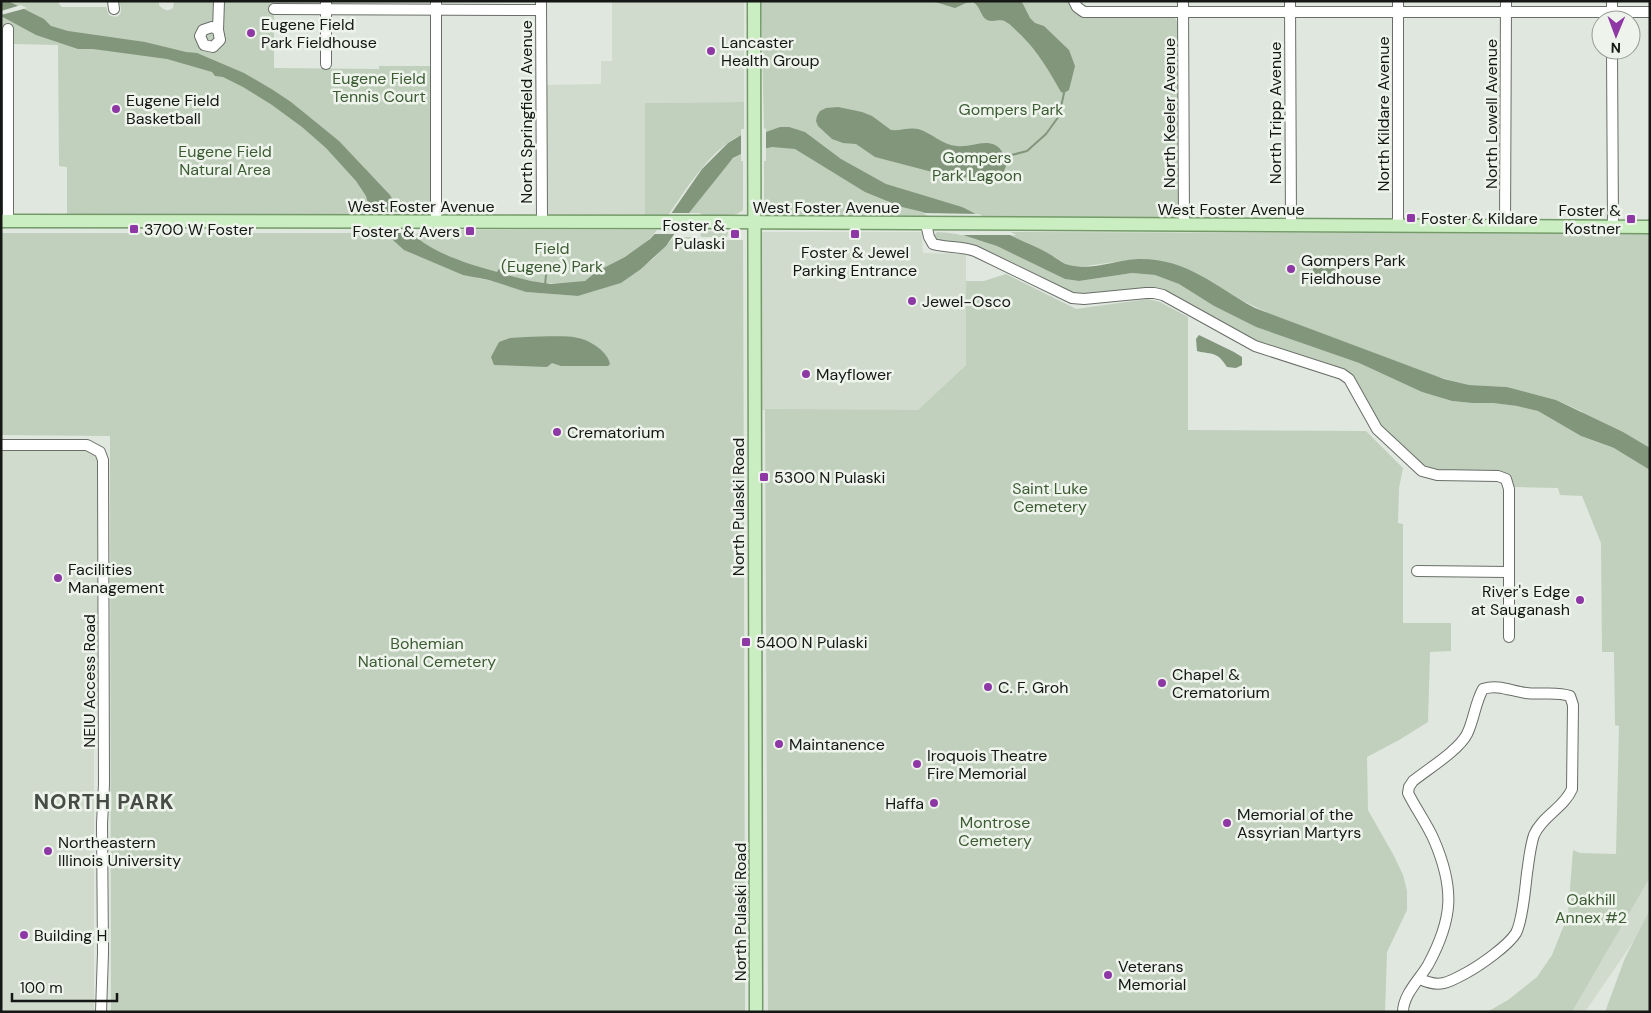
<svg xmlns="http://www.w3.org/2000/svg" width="1651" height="1013" viewBox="0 0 1651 1013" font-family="'DM Sans',sans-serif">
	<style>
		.built { fill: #d1dbcd }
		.green { fill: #c1cfbd }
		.water { fill: #82967c }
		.pier { fill: #e0e7df }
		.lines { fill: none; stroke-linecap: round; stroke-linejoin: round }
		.stream { stroke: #82967c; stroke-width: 2 }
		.minor-casing { stroke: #696f68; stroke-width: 12 }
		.major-casing { stroke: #749a69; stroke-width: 15 }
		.minor { stroke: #fff; stroke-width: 10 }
		.major { stroke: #caedc1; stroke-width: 12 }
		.poi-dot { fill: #8e38a5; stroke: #eef4ec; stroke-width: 2 }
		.labels { text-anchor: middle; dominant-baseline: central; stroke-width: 5; stroke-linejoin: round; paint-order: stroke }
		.poi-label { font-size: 16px; fill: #141714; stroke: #eef4ec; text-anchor: start }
		.park-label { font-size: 16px; fill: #3c5b33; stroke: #eef4ec }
		.street-label { font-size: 16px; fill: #141714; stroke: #eef4ec }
		.district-label { font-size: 21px; font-weight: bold; letter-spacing: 1px; fill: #474c46; stroke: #eef4ec }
	</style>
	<rect width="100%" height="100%" fill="#e0e7df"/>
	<g class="built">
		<path d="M612 1H744V102L645 103V217L548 216 543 85 601 84V61H612Z"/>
		<path d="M762 232H922L923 253 966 254V365L918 410H762Z"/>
		<path d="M1 449H85L95 455 98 459 97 662 94 690V1012H1Z"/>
		<path d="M1650 856V917L1585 1012H1572L1609 948Z"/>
	</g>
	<g class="green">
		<path d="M1 1H59V4L62 7H106L109 15C121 21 124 10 118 1H159V5C163 10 168 12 173 8L174 1H274V68L379 69V66H431V214L408 216 405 212H373L375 216 67 215V167L59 166 58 45 13 44 6 26 1 28Z"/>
		<path d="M761 1H1069L1073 12 1082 17 1175 18 1178 23V217L1020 218 984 217 979 214 924 213 928 216 770 215 766 212 764 206V161H766V129L764 128Z"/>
		<path d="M744 102V129H741V135C711 148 685 191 667 217H645V103Z"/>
		<path d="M741 154V161H743V210C733 219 712 217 699 216L701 213H689C703 195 721 163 741 154Z"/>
		<path d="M419 230H657C642 250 620 260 598 272 593 274 589 279 585 281 570 287 522 282 508 275 505 274 503 270 500 267L497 273C471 265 432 254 413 234L420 233Z"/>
		<path d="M700 231 728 232 727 237H701Z"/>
		<path d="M937 232C983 233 1024 259 1065 279L1079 281 1132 273 1155 275 1179 284 1214 306 1256 327 1359 363 1422 392 1452 401 1472 403H1493L1517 406 1538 411 1581 436 1613 448 1581 411 1556 400 1507 387 1468 385 1431 375 1272 315 1231 295 1136 259 1079 267 1068 265 1046 252 1011 236 1015 235 1010 232 1650 234V877L1572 1012H1487L1508 1000 1537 977 1552 955 1568 915 1573 850 1580 853 1616 854 1619 726 1615 725 1614 652H1602L1601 543 1582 496 1560 495 1558 488 1514 487 1510 476 1504 473 1438 472 1425 467 1381 426 1353 378 1260 343 1170 295 1147 288 1081 294 1065 291 970 244 938 241 934 236Z"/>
		<path d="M1 233H377V236L391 237C405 255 457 270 480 279L489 280 526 292 578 296 621 283 653 259 674 237H696L702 240H743L744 524 742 532 744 545 745 1012H111L110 436 1 435Z"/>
		<path d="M1006 274 1076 309 1148 299 1160 302 1188 317V430L1366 431 1403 468 1399 488 1398 523 1403 524V623H1451V651L1430 652 1428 722 1399 740 1367 757 1368 810 1394 856 1403 875 1407 891V910L1387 952 1385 1012H768L765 409 918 410 966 365V281H984Z"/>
		<path d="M1650 910V1012H1605L1625 958Z"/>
	</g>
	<g class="water">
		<path d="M1 1H8L44 19 51 26 68 31 145 42 186 52 197 53 244 73 273 90 291 102 339 141 390 195 413 234C432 253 471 265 497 272L500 267 507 269V275L531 281 551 284 585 281 596 272 625 257 650 239 664 224 702 169 728 143 741 135H758L780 127H789L805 132 841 159 886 184 962 207C980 215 995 227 1012 236 1023 242 1035 246 1046 252 1054 256 1061 263 1069 265 1091 271 1116 260 1138 259 1187 258 1214 286 1255 308L1444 379 1469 385 1507 387 1556 400 1623 432 1650 448V470L1614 448 1581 436 1538 411 1517 406 1493 403H1472L1452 401 1422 392 1359 363 1256 327 1214 306 1179 284 1155 275 1132 273 1079 281 1065 279 997 246 963 235 923 212 902 207 865 192 795 149 772 147 741 154 733 158 689 213 666 246 641 269 621 283 578 296 526 292 489 280 463 275 404 250 394 241 369 207 366 196 356 181 326 148 302 127 272 105 243 87 223 77 215 76 212 72 167 59 93 49H78L36 35 1 16Z"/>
		<path d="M932 1 1022 2 1030 18 1035 23 1044 26 1069 50 1075 66 1069 90 1064 93 1061 92C1049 71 1039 53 1021 35 1016 31 1012 25 1006 22 1000 18 994 23 987 20 980 16 981 7 973 2L966 3 955 8Z"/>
		<path d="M838 107 862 112 872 116 891 130C901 131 909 127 918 129 932 133 942 145 957 146 970 148 983 139 995 145 1002 148 1005 157 1007 164L1003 173 999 176 949 178 940 174 875 157 856 144 843 143 832 139 818 126 816 121 817 116 820 111 826 108Z"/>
		<rect x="1313" y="266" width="23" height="14"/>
		<path d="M1199 335 1234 352 1242 357V365L1236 368 1227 367C1217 351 1213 355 1197 351L1196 339Z"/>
		<path d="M526 337C541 337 565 335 578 338 590 340 608 352 610 364L608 366H561L552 363 547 367 494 365 491 357 499 342 510 338Z"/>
	</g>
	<g class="pier">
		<path d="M21 5 27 8 1 15V11Z"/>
		<path d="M766 129V150L741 156V132H757Z"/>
		<path d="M372 212H404L416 233H388Z"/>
		<path d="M670 213H692L679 234H654Z"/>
		<path d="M923 213 979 214 1016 235H960Z"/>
	</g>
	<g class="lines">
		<g class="stream">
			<path d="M1004 157 1027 151 1046 134 1059 116 1064 93"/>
			<path d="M545 285 546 275"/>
		</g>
		<defs>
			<g id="minor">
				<path d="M113 1 114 9"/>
				<path d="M436 1V222"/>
				<path d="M541 1 542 222"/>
				<path d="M1074 1 1077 7 1084 12H1650"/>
				<path d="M1183 1 1184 225"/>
				<path d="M1290 1 1291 226"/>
				<path d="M1612 1V20"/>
				<path d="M274 9 541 10"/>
				<path d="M8 29V221"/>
				<path d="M218 30 212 27 203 30 200 36 204 45 213 47 220 40 218 30 219 1"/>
				<path d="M1612 50 1613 227"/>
				<path d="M326 64V1"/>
				<path d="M926 224 929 237 933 244C947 248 961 246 975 251L1072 298 1084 299 1146 293H1154L1163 295 1255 346 1342 374 1349 379 1377 429 1422 471 1437 475 1498 476 1506 479 1509 489V637"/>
				<path d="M1398 226V1"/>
				<path d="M1505 227 1506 1"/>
				<path d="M1 445H87L100 452 103 460 104 784 102 824 103 953 101 1012"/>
				<path d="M1417 571 1508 572"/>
				<path d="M1403 1012C1403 995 1419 980 1428 965 1453 919 1455 889 1434 840 1427 824 1416 809 1408 793L1409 787 1413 781C1428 769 1459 750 1467 734 1474 720 1475 703 1483 689 1498 684 1511 691 1526 693 1541 695 1556 691 1570 696L1573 705 1572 789C1564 808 1542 816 1534 835 1530 847 1529 860 1527 873 1525 889 1523 919 1516 933 1508 946 1479 966 1466 973 1448 983 1439 988 1420 979"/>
			</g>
			<g id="major">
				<path d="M754 1 756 1012"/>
				<path d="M1 221 725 222 1650 227"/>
			</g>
		</defs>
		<use href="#minor" class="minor-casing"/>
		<use href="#major" class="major-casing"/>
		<use href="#minor" class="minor"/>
		<use href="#major" class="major"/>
	</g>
	<g class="poi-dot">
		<circle cx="251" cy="33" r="5"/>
		<circle cx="711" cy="51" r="5"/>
		<circle cx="116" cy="109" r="5"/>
		<rect x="1406" y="213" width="10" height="10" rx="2.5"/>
		<rect x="1626" y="214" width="10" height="10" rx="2.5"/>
		<rect x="129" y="224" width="10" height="10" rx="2.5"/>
		<rect x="465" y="226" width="10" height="10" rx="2.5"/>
		<rect x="730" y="229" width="10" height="10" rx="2.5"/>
		<rect x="850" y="229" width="10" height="10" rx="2.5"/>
		<circle cx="1291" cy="269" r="5"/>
		<circle cx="912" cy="301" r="5"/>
		<circle cx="806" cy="374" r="5"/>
		<circle cx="557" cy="432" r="5"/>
		<rect x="759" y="472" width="10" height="10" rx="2.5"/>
		<circle cx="58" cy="578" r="5"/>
		<circle cx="1580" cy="600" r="5"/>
		<rect x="741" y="637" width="10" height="10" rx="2.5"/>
		<circle cx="1162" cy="683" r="5"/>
		<circle cx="988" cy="687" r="5"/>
		<circle cx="779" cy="744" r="5"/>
		<circle cx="917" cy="764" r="5"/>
		<circle cx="934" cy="803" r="5"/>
		<circle cx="1227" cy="823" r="5"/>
		<circle cx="48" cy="851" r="5"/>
		<circle cx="24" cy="935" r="5"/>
		<circle cx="1108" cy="975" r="5"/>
	</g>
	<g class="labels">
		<g class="poi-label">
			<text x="261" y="24">Eugene Field<tspan x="261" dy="18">Park Fieldhouse</tspan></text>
			<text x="721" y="42">Lancaster<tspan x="721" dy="18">Health Group</tspan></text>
			<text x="126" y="100">Eugene Field<tspan x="126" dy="18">Basketball</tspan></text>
			<text x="1621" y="210" text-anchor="end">Foster &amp;<tspan x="1621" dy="18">Kostner</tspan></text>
			<text x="1421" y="218">Foster &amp; Kildare</text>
			<text x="725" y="225" text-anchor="end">Foster &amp;<tspan x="725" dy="18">Pulaski</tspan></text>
			<text x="144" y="229">3700 W Foster</text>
			<text x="460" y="231" text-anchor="end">Foster &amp; Avers</text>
			<text x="855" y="252" text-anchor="middle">Foster &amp; Jewel<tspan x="855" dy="18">Parking Entrance</tspan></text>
			<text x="1301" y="260">Gompers Park<tspan x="1301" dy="18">Fieldhouse</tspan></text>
			<text x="922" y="301">Jewel-Osco</text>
			<text x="816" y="374">Mayflower</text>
			<text x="567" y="432">Crematorium</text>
			<text x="774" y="477">5300 N Pulaski</text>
			<text x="68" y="569">Facilities<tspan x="68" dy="18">Management</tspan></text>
			<text x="1570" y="591" text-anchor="end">River's Edge<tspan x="1570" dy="18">at Sauganash</tspan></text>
			<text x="756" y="642">5400 N Pulaski</text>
			<text x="1172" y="674">Chapel &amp;<tspan x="1172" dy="18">Crematorium</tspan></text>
			<text x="998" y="687">C. F. Groh</text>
			<text x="789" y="744">Maintanence</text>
			<text x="927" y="755">Iroquois Theatre<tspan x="927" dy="18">Fire Memorial</tspan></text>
			<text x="924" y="803" text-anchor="end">Haffa</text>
			<text x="1237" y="814">Memorial of the<tspan x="1237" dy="18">Assyrian Martyrs</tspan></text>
			<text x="58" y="842">Northeastern<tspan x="58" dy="18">Illinois University</tspan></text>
			<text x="34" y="935">Building H</text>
			<text x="1118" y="966">Veterans<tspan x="1118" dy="18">Memorial</tspan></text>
		</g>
		<g class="park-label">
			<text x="379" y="78">Eugene Field<tspan x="379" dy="18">Tennis Court</tspan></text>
			<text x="1011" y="109">Gompers Park</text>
			<text x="225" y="151">Eugene Field<tspan x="225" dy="18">Natural Area</tspan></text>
			<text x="977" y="157">Gompers<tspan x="977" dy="18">Park Lagoon</tspan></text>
			<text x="552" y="248">Field<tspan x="552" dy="18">(Eugene) Park</tspan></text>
			<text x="1050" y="488">Saint Luke<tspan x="1050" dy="18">Cemetery</tspan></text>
			<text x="427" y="643">Bohemian<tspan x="427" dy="18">National Cemetery</tspan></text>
			<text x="995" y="822">Montrose<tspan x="995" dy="18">Cemetery</tspan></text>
			<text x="1591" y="899">Oakhill<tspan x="1591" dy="18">Annex #2</tspan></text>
		</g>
		<g class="street-label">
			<text transform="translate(526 112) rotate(-90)">North Springfield Avenue</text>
			<text transform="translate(1169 113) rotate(-90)">North Keeler Avenue</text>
			<text transform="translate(1275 113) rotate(-90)">North Tripp Avenue</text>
			<text transform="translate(1383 114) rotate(-90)">North Kildare Avenue</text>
			<text transform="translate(1491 114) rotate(-90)">North Lowell Avenue</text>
			<text x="421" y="206">West Foster Avenue</text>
			<text x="826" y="207">West Foster Avenue</text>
			<text x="1231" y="209">West Foster Avenue</text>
			<text transform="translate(738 507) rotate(-90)">North Pulaski Road</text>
			<text transform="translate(89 681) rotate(-90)">NEIU Access Road</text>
			<text transform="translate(740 912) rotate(-90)">North Pulaski Road</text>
		</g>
		<g class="district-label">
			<text x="104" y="802">NORTH PARK</text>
		</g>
	</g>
	<rect width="1651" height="1013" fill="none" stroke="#141714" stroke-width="5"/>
	<g transform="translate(1616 35) rotate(181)"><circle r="24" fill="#eef4ec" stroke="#979c96"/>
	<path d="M0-4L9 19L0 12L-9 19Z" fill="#8e38a5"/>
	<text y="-8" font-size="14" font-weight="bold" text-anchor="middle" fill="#141714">N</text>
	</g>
	<path d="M12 993v8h105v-8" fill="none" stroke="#141714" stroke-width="2.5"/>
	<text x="20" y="993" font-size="15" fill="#141714" stroke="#eef4ec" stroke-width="4" paint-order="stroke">100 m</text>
</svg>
